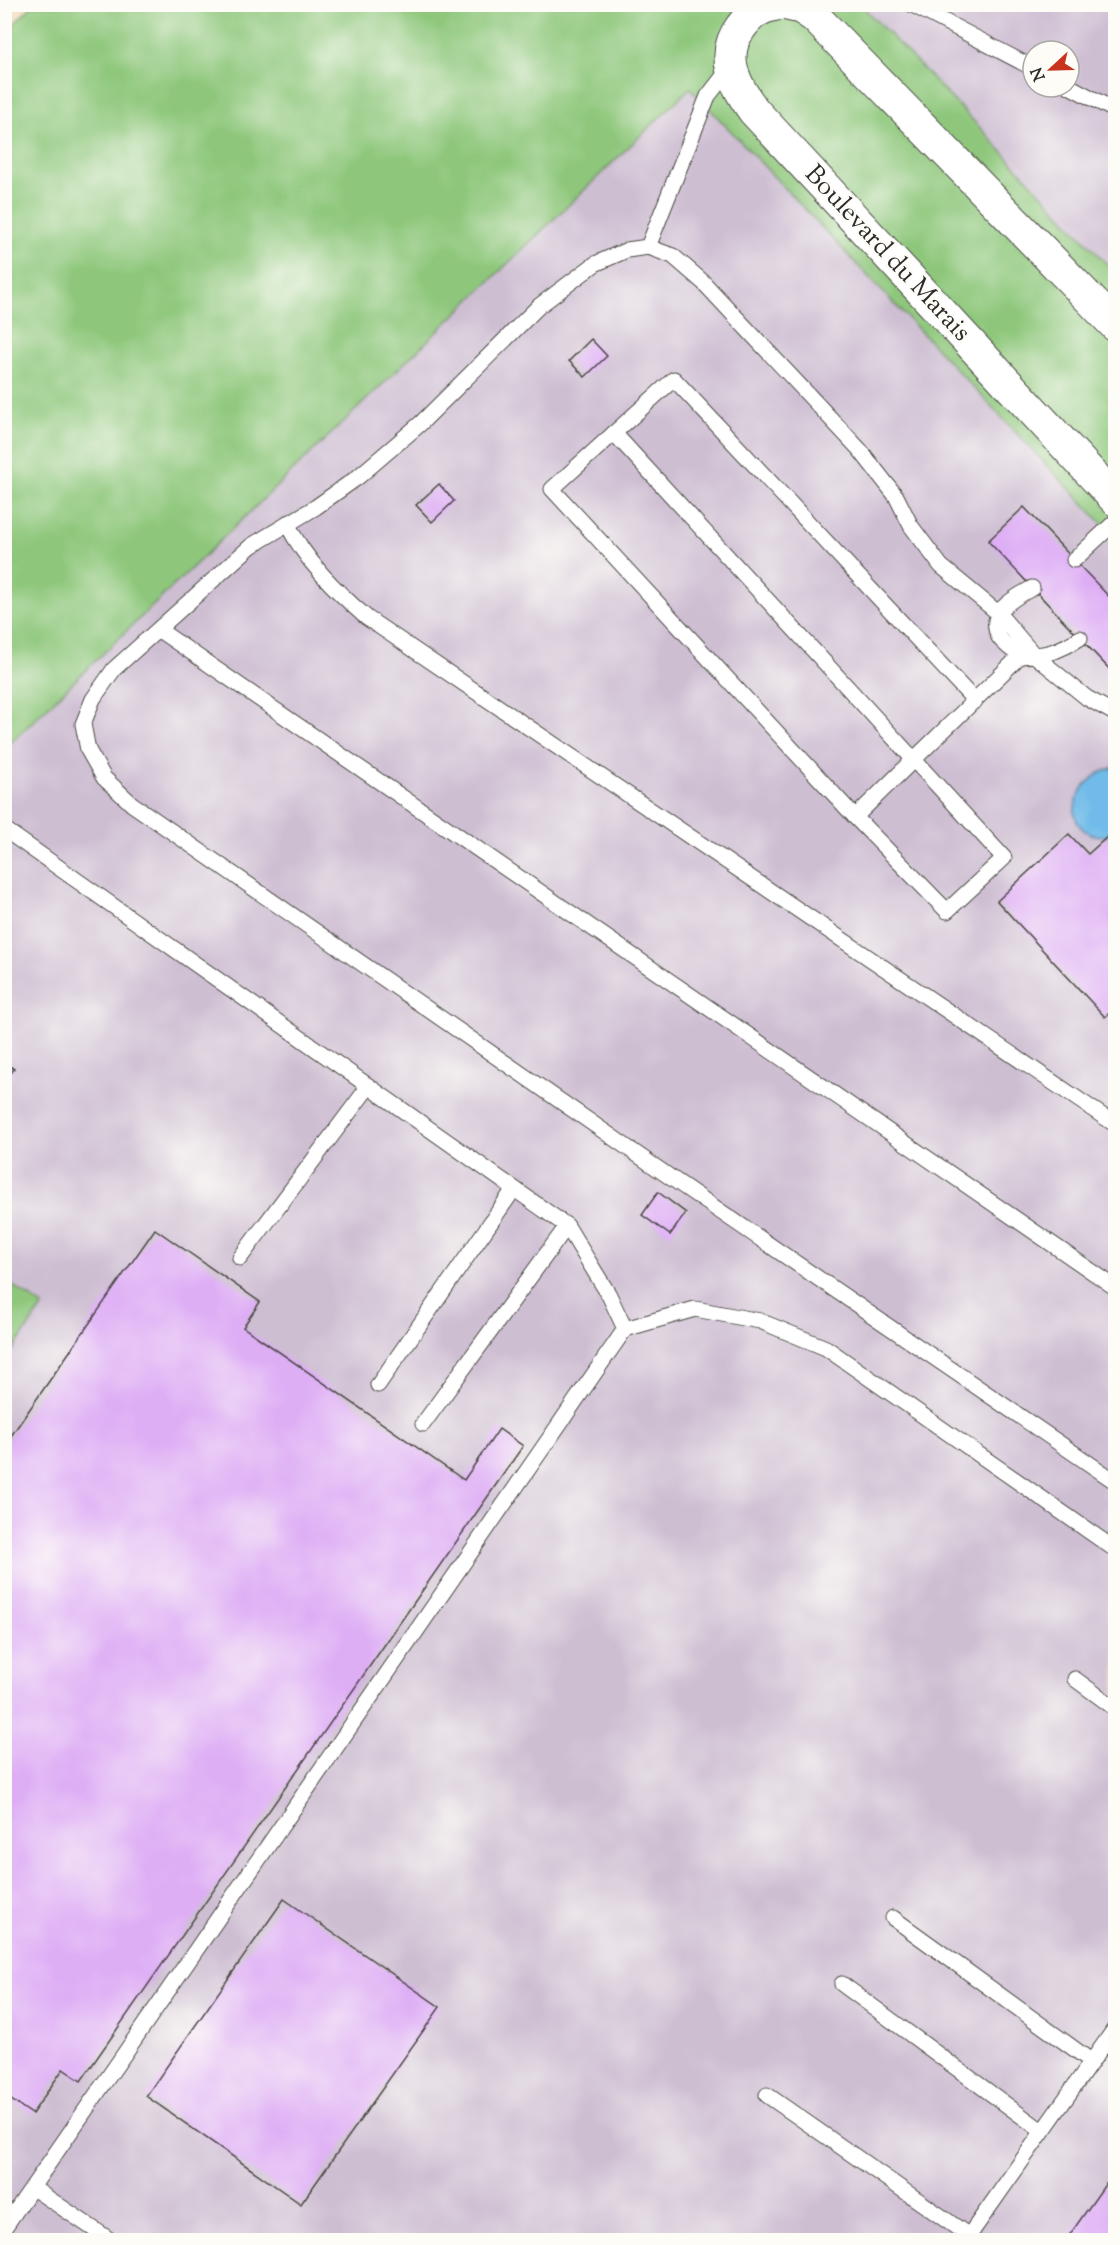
<svg xmlns="http://www.w3.org/2000/svg" width="1120" height="2245" viewBox="0 0 1120 2245" font-family="'Sorts Mill Goudy',serif">
	<style>
		.industrial { fill: #cdbed2; fill-rule: evenodd }
		.green { fill: #8ec77b; stroke: #5c7953; stroke-width: 1.5 }
		.water { fill: #6fbbe9; stroke: #4d738a; stroke-width: 1.5 }
		.building { fill: #deaef5 }
		.lines { fill: none; stroke-linecap: round; stroke-linejoin: round }
		.service-casing { stroke: #484641; stroke-width: 17 }
		.minor-casing { stroke: #484641; stroke-width: 34 }
		.service { stroke: #fff; stroke-width: 15 }
		.minor { stroke: #fff; stroke-width: 32 }
		.labels { text-anchor: middle; dominant-baseline: central; stroke-width: 5; stroke-linejoin: round; paint-order: stroke }
		.street-label { font-size: 26px; fill: #2b2b2b; stroke: #fdfcf7 }
	</style>
	<rect width="100%" height="100%" fill="#fdfcf7"/>
	<filter id="ink" filterUnits="userSpaceOnUse"><feTurbulence type="fractalNoise" baseFrequency=".0167" numOctaves="2"/><feDisplacementMap in="SourceGraphic" scale="12" xChannelSelector="R" yChannelSelector="G"/><feConvolveMatrix kernelMatrix="1 2 1 2 8 2 1 2 1" color-interpolation-filters="sRGB"/></filter>
	<filter id="wash" filterUnits="userSpaceOnUse"><feTurbulence type="fractalNoise" baseFrequency=".008" numOctaves="4" result="noise"/><feDisplacementMap in="SourceGraphic" scale="24" xChannelSelector="R" yChannelSelector="G"/><feGaussianBlur stdDeviation="1.35" result="paint"/><feColorMatrix in="noise" values="0 0 0 0 0 0 0 0 0 0 0 0 0 0 0 0 0 1.4 0 .05"/><feComposite in="paint" operator="in"/></filter>
	<g filter="url(#wash)">
		<rect width="100%" height="100%" fill="#efddbb"/>
		<g class="industrial">
			<path d="M861 5H1115V273L986 134ZM1033 51H1069V87H1033Z"/>
			<path d="M691 88 1115 537V2240H5V748Z"/>
		</g>
		<g class="green">
			<path d="M33 5H861L986 134 1115 273V537L690 88 5 748 4 33Z"/>
			<path d="M4 1280 43 1306 12 1351 5 1346Z"/>
		</g>
		<path class="water" d="M1115 767V829L1108 836C1058 838 1068 779 1115 767Z"/>
		<g id="blocks">
			<g class="building">
				<path d="M591 339 607 356 585 377 569 361Z"/>
				<path d="M439 484 454 501 432 522 416 505Z"/>
				<path d="M1024 507 1116 604V676L988 541Z"/>
				<path d="M1116 829V1007L1105 1017 997 901 1069 834 1088 854Z"/>
				<path d="M4 1062 14 1069 4 1082Z"/>
				<path d="M658 1192 686 1213 670 1235 642 1215Z"/>
				<path d="M155 1229 260 1302 243 1327 464 1480 499 1429 523 1446 81 2081 63 2069 32 2114 4 2095V1446Z"/>
				<path d="M284 1899 440 2007 301 2204 146 2096Z"/>
				<path d="M1116 2169V2240H1066Z"/>
			</g>
		</g>
	</g>
	<g filter="url(#ink)">
		<use href="#blocks" fill-opacity="0" stroke="#484641" stroke-width="1.5"/>
		<g class="lines">
			<defs>
				<g id="service">
					<path d="M911 4 1033 68"/>
					<path d="M1069 86 1116 111"/>
					<path d="M648 247 708 96 730 68"/>
					<path d="M614 433 1004 858 947 911 855 817"/>
					<path d="M287 523C305 561 336 591 367 618L1116 1125"/>
					<path d="M1074 560 1116 521"/>
					<path d="M159 630 1116 1288"/>
					<path d="M1020 656C1014 651 1003 644 999 637 986 612 1014 598 1032 588"/>
					<path d="M975 701 674 379 552 489 855 817 1020 656C1046 655 1058 652 1080 638"/>
					<path d="M1116 714 1087 698 1034 655 998 613 941 566 911 526 896 496 860 450 703 282 673 256 648 247 627 250 595 264 539 306 420 424 358 477 316 507 251 546 114 669 93 699 83 724 88 750 104 778 132 804 651 1164 1116 1482"/>
					<path d="M4 829 567 1226 609 1295 625 1329 4 2228"/>
					<path d="M240 1258 369 1086"/>
					<path d="M625 1329 695 1309 760 1321 826 1348 1116 1550"/>
					<path d="M378 1385 514 1189"/>
					<path d="M423 1424 567 1226"/>
					<path d="M1075 1679 1116 1709"/>
					<path d="M893 1918 1091 2061"/>
					<path d="M842 1984 1042 2131"/>
					<path d="M767 2095 969 2236"/>
					<path d="M33 2188 110 2240"/>
					<path d="M966 2240 1116 2027"/>
				</g>
				<g id="minor">
					<path d="M779 4C762 6 751 13 741 27 719 56 735 85 754 111L1116 500"/>
					<path d="M785 4 802 8 815 17 1116 326"/>
				</g>
			</defs>
			<use href="#service" class="service-casing"/>
			<use href="#minor" class="minor-casing"/>
			<use href="#service" class="service"/>
			<use href="#minor" class="minor"/>
		</g>
	</g>
	<g class="labels">
		<g class="street-label">
			<text transform="translate(887 254) rotate(47)">Boulevard du Marais</text>
		</g>
	</g>
	<rect width="1120" height="2245" fill="none" stroke="#fdfcf7" stroke-width="24"/>
	<g transform="translate(1051 69) rotate(248)"><circle r="28" fill="#fdfcf7" stroke="#a9a8a5" stroke-width="1.5"/>
	<path d="M0-4.5L10 22L0 15L-10 22Z" fill="#c8321e"/>
	<text y="-9" font-size="16" font-weight="bold" text-anchor="middle" fill="#2b2b2b">N</text>
	</g>
</svg>
